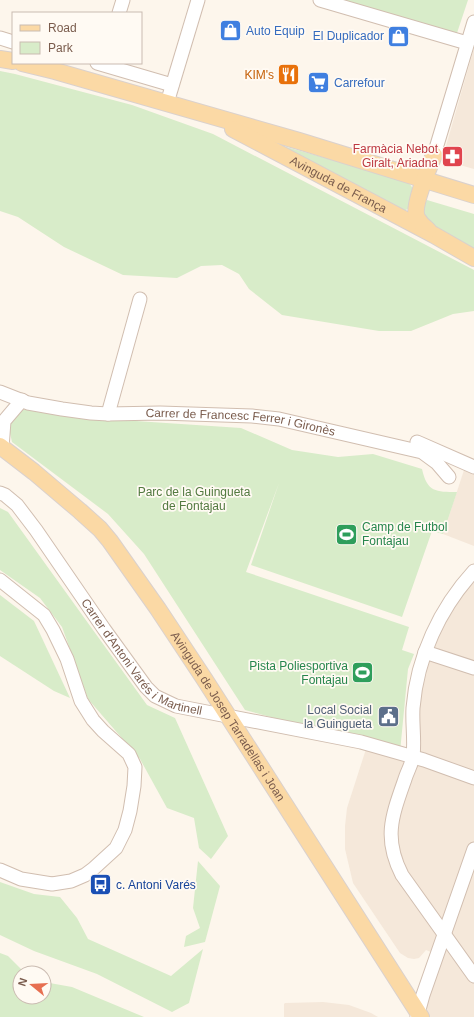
<svg xmlns="http://www.w3.org/2000/svg" width="474" height="1017" viewBox="0 0 474 1017" font-family="Arial,sans-serif">
	<style>
		.residential { fill: #f5e8da }
		.green { fill: #d8ecc9 }
		.lines { fill: none; stroke-linecap: round; stroke-linejoin: round }
		.minor-casing { stroke: #d1beb0; stroke-width: 15 }
		.major-casing { stroke: #dad1cd; stroke-width: 18 }
		.minor { stroke: #fff; stroke-width: 13 }
		.major { stroke: #fbd9a5; stroke-width: 16 }
		.labels { text-anchor: middle; dominant-baseline: central; stroke-width: 3.5; stroke-linejoin: round; paint-order: stroke }
		.shop-label { font-size: 12px; fill: #366cbe; stroke: #fffaf3; text-anchor: start }
		.food-label { font-size: 12px; fill: #c56008; stroke: #fffaf3; text-anchor: end }
		.health-label { font-size: 12px; fill: #be3a42; stroke: #fffaf3; text-anchor: end }
		.street-label { font-size: 12px; fill: #7a5c4d; stroke: #fffaf3 }
		.park-label { font-size: 12px; fill: #537a41; stroke: #fffaf3 }
		.leisure-label { font-size: 12px; fill: #27864d; stroke: #fffaf3; text-anchor: start }
		.service-label { font-size: 12px; fill: #4e5e75; stroke: #fffaf3; text-anchor: end }
		.transit-label { font-size: 12px; fill: #164399; stroke: #fffaf3; text-anchor: start }
	</style>
	<rect width="100%" height="100%" fill="#fdf6ec"/>
	<g class="residential">
		<path d="M474 48V169L442 160Z"/>
		<path d="M465 467 474 470V546L443 534Z"/>
		<path d="M474 578V1017H427L425 1014 427 1001 442 957 426 950 419 958 414 959 408 958 400 953 353 883 345 849V826L347 808 366 749 403 759 414 767 417 718 426 661 448 615Z"/>
		<path d="M323 1002 349 1005 371 1013 378 1017H284V1004L285 1003Z"/>
	</g>
	<g class="green">
		<path d="M337 0H468L456 36Z"/>
		<path d="M0 71 15 74 132 105 213 134 474 270V311L453 314 411 331H379L282 315 249 289 239 274 222 265 201 266 177 278 123 275 64 247 18 217 0 211Z"/>
		<path d="M283 146 406 181C419 189 415 208 402 212Z"/>
		<path d="M427 200 474 214V249L427 223 422 215 423 206Z"/>
		<path d="M28 409 76 417 241 428 292 450 338 457 373 454 422 469C427 492 436 492 457 492L443 534 432 531 402 617 251 565 279 483 246 572 409 627 402 650 414 654 408 669 400 752 245 710 144 554 108 514 12 442 8 424 22 410Z"/>
		<path d="M0 508 8 512 147 705 175 718 228 836 211 859 199 848 194 818 167 808 140 759 88 699 62 627 40 598 0 570Z"/>
		<path d="M0 595 34 621 70 698 54 691 0 656Z"/>
		<path d="M198 861 220 886 205 942 184 947 186 936 200 928 193 908Z"/>
		<path d="M0 882 34 894 60 897 77 918 88 939 171 976 203 949 189 1003 172 1012 97 974 34 951 0 935Z"/>
		<path d="M0 953 8 956 25 973H20V997H44V982L72 987 144 1017H0Z"/>
	</g>
	<g class="lines">
		<defs>
			<g id="minor">
				<path d="M320 0 467 43"/>
				<path d="M119 13 123 0"/>
				<path d="M0 38 13 42"/>
				<path d="M97 63 172 85"/>
				<path d="M167 103 198 0"/>
				<path d="M434 155 474 22"/>
				<path id="s1" d="M0 392 28 403 62 409 91 413 108 414 160 413 252 416 279 419 422 452 437 463 449 477"/>
				<path d="M108 414 140 299"/>
				<path d="M417 442 474 467"/>
				<path d="M2 448 4 421 22 400"/>
				<path id="s2" d="M0 493 5 495 17 505 36 530 104 629 146 687 155 696 176 706 361 742 424 760 474 778"/>
				<path d="M474 571C440 608 417 657 413 708 412 724 415 741 413 756 412 764 407 772 405 779 392 816 383 838 402 875L474 976"/>
				<path d="M0 580 44 615 53 630 67 659 81 701 93 720 103 731 129 754 135 767 134 786 130 811 125 830 116 848 93 869 85 875 71 881 52 884 21 879 0 870"/>
				<path d="M425 652 474 668"/>
				<path d="M417 1017 423 995 474 849"/>
			</g>
			<g id="major">
				<path d="M0 59 13 61"/>
				<path d="M22 63 55 71 299 141 474 195"/>
				<path id="s3" d="M233 129 434 235 474 258"/>
				<path d="M428 230C424 227 420 223 417 218 412 207 429 167 434 155"/>
				<path id="s4" d="M0 446 34 472 80 511 100 529 110 541 158 609 205 680 421 1017"/>
			</g>
		</defs>
		<use href="#minor" class="minor-casing"/>
		<use href="#major" class="major-casing"/>
		<use href="#minor" class="minor"/>
		<use href="#major" class="major"/>
	</g>
	<defs>
		<symbol id="shop-square" viewBox="-11 -11 22 22"><rect x="-9" y="-9" width="18" height="18" rx="4" fill="#3f7fe0" stroke="#fffaf3"/><path d="M-5-2.5h2.3a2.7 3.5 0 0 1 5.4 0H5L5.5 6h-11ZM-1.5-2.5h3a1.5 2.3 0 0 0-3 0Z" fill="#fff"/></symbol>
		<symbol id="restaurant-square" viewBox="-11 -11 22 22"><rect x="-9" y="-9" width="18" height="18" rx="4" fill="#e8710a" stroke="#fffaf3"/><path d="M-5-6h1v4h1v-4h1v4h1v-4h1v5L-1.5 .5V6h-2V.5L-5-1ZM5-6V6H3V1.5H1.5Q1.5-4 5-6Z" fill="#fff"/></symbol>
		<symbol id="supermarket-square" viewBox="-11 -11 22 22"><rect x="-9" y="-9" width="18" height="18" rx="4" fill="#3f7fe0" stroke="#fffaf3"/><path d="M-6-5.5h2.5l.6 2H6L4.5 2H-2.5L-4.4-4H-6ZM-1.5 3.2a1.3 1.3 0 1 0 .1 0ZM3 3.2a1.3 1.3 0 1 0 .1 0Z" fill="#fff"/></symbol>
		<symbol id="pharmacy-square" viewBox="-11 -11 22 22"><rect x="-9" y="-9" width="18" height="18" rx="4" fill="#e0444e" stroke="#fffaf3"/><path d="M-2-6h4v4h4v4h-4v4h-4v-4h-4v-4h4Z" fill="#fff"/></symbol>
		<symbol id="stadium-square" viewBox="-11 -11 22 22"><rect x="-9" y="-9" width="18" height="18" rx="4" fill="#2e9e5b" stroke="#fffaf3"/><path d="M0-5a6.5 5 0 1 0 0 10a6.5 5 0 1 0 0-10ZM-3.5-1.8h7v3.6h-7Z" fill="#fff"/></symbol>
		<symbol id="civic-square" viewBox="-11 -11 22 22"><rect x="-9" y="-9" width="18" height="18" rx="4" fill="#5c6f8a" stroke="#fffaf3"/><path d="M-.6-6.5H3V-4.5H.6V-3L4-1V1h2V6H-6V1h2V-1L-.6-3ZM-1.2 2.5V6h2.4V2.5Z" fill="#fff"/></symbol>
		<symbol id="bus-square" viewBox="-11 -11 22 22"><rect x="-9" y="-9" width="18" height="18" rx="4" fill="#1a4fb4" stroke="#fffaf3"/><path d="M-5-6H5V4H4V6H2V4H-2V6H-4V4H-5ZM-3.5-4V0h7V-4ZM-3.5 1.2v1.5H-2V1.2ZM2 1.2v1.5H3.5V1.2Z" fill="#fff"/></symbol>
	</defs>
	<g fill-rule="evenodd">
		<use href="#shop-square" x="218" y="18" width="25" height="25"/>
		<use href="#shop-square" x="386" y="24" width="25" height="25"/>
		<use href="#restaurant-square" x="276" y="62" width="25" height="25"/>
		<use href="#supermarket-square" x="306" y="70" width="25" height="25"/>
		<use href="#pharmacy-square" x="440" y="144" width="25" height="25"/>
		<use href="#stadium-square" x="334" y="522" width="25" height="25"/>
		<use href="#stadium-square" x="350" y="660" width="25" height="25"/>
		<use href="#civic-square" x="376" y="704" width="25" height="25"/>
		<use href="#bus-square" x="88" y="872" width="25" height="25"/>
	</g>
	<g class="labels">
		<g class="shop-label">
			<text x="246" y="31">Auto Equip</text>
			<text x="384" y="36" text-anchor="end">El Duplicador</text>
			<text x="334" y="83">Carrefour</text>
		</g>
		<g class="food-label">
			<text x="274" y="75">KIM's</text>
		</g>
		<g class="health-label">
			<text x="438" y="149">Farmàcia Nebot<tspan x="438" dy="14">Giralt, Ariadna</tspan></text>
		</g>
		<g class="street-label">
			<text stroke="none"><textPath href="#s3" startOffset="119">Avinguda de França</textPath></text>
			<text stroke="none"><textPath href="#s1" startOffset="244">Carrer de Francesc Ferrer i Gironès</textPath></text>
			<text stroke="none"><textPath href="#s2" startOffset="222">Carrer d'Antoni Varés i Martinell</textPath></text>
			<text stroke="none"><textPath href="#s4" startOffset="357">Avinguda de Josep Tarradellas i Joan</textPath></text>
		</g>
		<g class="park-label">
			<text x="194" y="492">Parc de la Guingueta<tspan x="194" dy="14">de Fontajau</tspan></text>
		</g>
		<g class="leisure-label">
			<text x="362" y="527">Camp de Futbol<tspan x="362" dy="14">Fontajau</tspan></text>
			<text x="348" y="666" text-anchor="end">Pista Poliesportiva<tspan x="348" dy="14">Fontajau</tspan></text>
		</g>
		<g class="service-label">
			<text x="372" y="710">Local Social<tspan x="372" dy="14">la Guingueta</tspan></text>
		</g>
		<g class="transit-label">
			<text x="116" y="885">c. Antoni Varés</text>
		</g>
	</g>
	<rect x="12" y="12" width="130" height="52" fill="#fffaf3" stroke="#cabbb1"/>
	<rect x="20" y="25" width="20" height="6" fill="#fbd9a5" stroke="#cabbb1"/>
	<text x="48" y="32" font-size="12" fill="#7a5c4d">Road</text>
	<rect x="20" y="42" width="20" height="12" fill="#d8ecc9" stroke="#cabbb1"/>
	<text x="48" y="52" font-size="12" fill="#7a5c4d">Park</text>
	<g transform="translate(32 985) rotate(288)"><circle r="19" fill="#fffaf3" stroke="#cabbb1"/>
	<path d="M0-3L7 15L0 10L-7 15Z" fill="#e76f51"/>
	<text y="-6" font-size="11" font-weight="bold" text-anchor="middle" fill="#7a5c4d">N</text>
	</g>
</svg>
